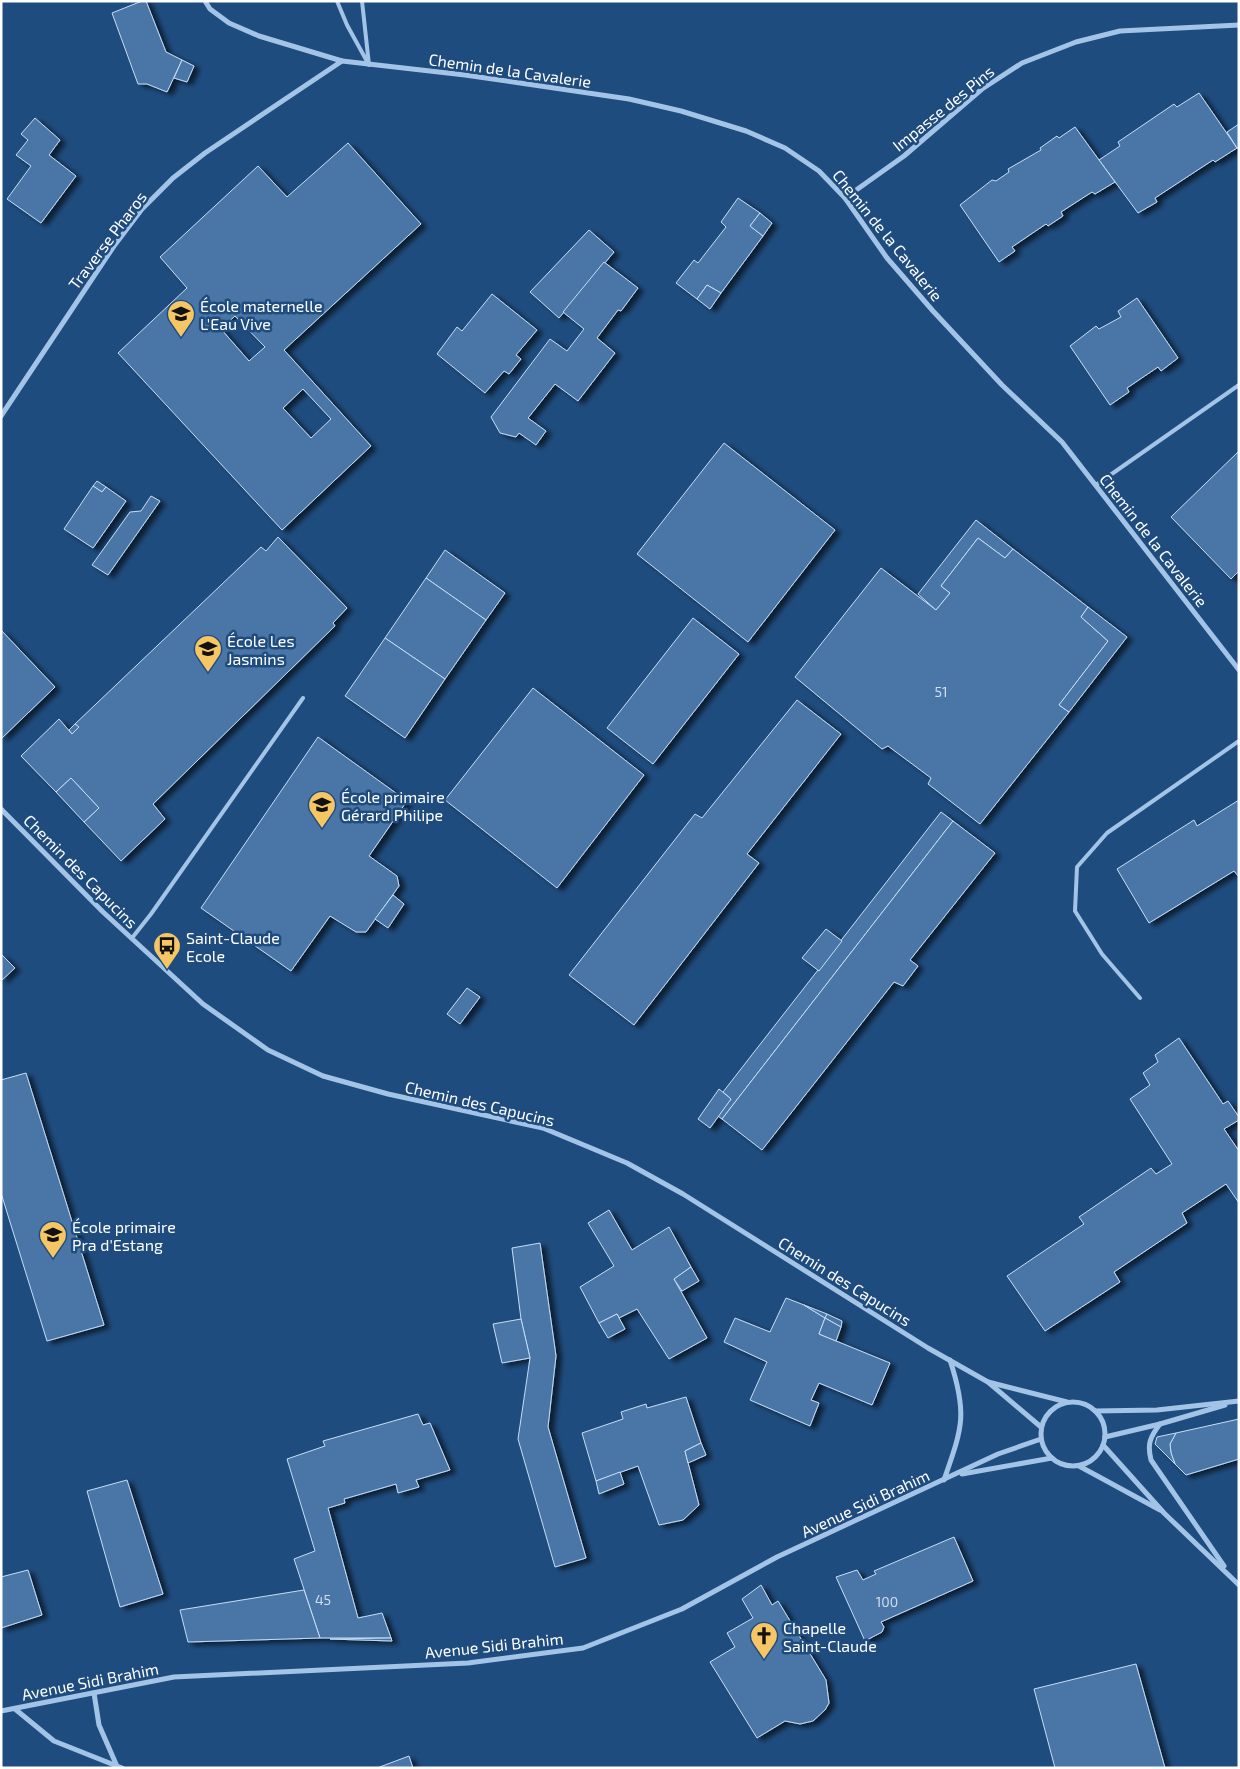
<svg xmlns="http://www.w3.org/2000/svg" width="1240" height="1769" viewBox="0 0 1240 1769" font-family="'Exo 2',sans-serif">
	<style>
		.building { fill: #4876a7; stroke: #c6ddf6; fill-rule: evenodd; filter: url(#shadow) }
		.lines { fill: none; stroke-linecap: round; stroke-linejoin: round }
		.service { stroke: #a3c4e7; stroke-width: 4 }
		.minor { stroke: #a3c4e7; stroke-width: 5 }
		.labels { text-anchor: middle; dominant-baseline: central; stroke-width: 5; stroke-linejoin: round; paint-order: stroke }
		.number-label { font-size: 14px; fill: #d1dde9 }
		.street-label { font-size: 16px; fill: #fff; stroke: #1f4c7e }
		.poi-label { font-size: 16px; fill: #fff; stroke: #1f4c7e; text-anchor: start }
	</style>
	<defs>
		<filter id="shadow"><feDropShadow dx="5.5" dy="3" stdDeviation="2.5" flood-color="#0009"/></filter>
	</defs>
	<rect width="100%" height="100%" fill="#1f4c7e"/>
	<g class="building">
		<path d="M142 1H146L166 52 182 60 167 92 147 84H138L112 13Z"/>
		<path d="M182 60 194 66 187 82 174 78Z"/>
		<path d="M1199 93 1237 148 1215 162 1213 160 1155 198 1157 202 1138 213 1099 160 1120 146 1118 142 1174 104 1177 107Z"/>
		<path d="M35 118 60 140 49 155 76 176 41 223 7 199 31 166 16 155 28 140 21 134Z"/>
		<path d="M1239 124V147L1237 148 1227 132Z"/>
		<path d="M1075 127 1115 182 1095 194 1092 192 1061 212 1063 216 1048 226 1046 224 1012 247 1015 251 999 262 960 205 992 180 996 181 1009 172 1008 169 1041 150 1040 148 1057 136 1059 138Z"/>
		<path d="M348 143 421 224 284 350 371 446 282 530 118 353 187 288 160 257 258 166 287 197ZM235 316 265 347 249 361 221 329ZM303 389 331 419 311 438 283 408Z"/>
		<path d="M738 198 760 213 750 226 763 236 721 293 707 285 697 299 676 283 694 260 698 263 726 227 721 222Z"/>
		<path d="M760 213 772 223 763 236 750 226Z"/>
		<path d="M589 230 614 252 559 318 530 292Z"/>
		<path d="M604 262 638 288 621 311 618 310 597 338 615 353 578 401 555 384 528 418 546 431 536 445 519 433 516 437 500 433 491 417 550 339 567 351 584 329 563 312Z"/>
		<path d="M707 285 721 293 710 309 697 299Z"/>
		<path d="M492 294 537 330 516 355 521 359 509 374 504 371 485 393 437 354 457 327 462 331Z"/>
		<path d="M1137 298 1178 358 1161 371 1158 367 1127 388 1129 392 1110 405 1070 346 1096 326 1099 329 1121 317 1118 311Z"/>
		<path d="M724 443 835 530 748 642 637 554Z"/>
		<path d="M1239 451V571L1231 579 1171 517Z"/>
		<path d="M97 481 106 487 102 492 93 486Z"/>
		<path d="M93 486 102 492 106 487 126 501 93 548 64 529Z"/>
		<path d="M151 496 160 501 108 575 92 565 130 512 141 511Z"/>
		<path d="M976 520 1013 549 1005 558 978 538 941 586 950 593 936 610 918 594Z"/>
		<path d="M278 537 347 608 333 623 335 626 153 804 165 819 121 861 84 822 99 808 71 778 56 792 21 756 59 719 72 734 79 727 75 724 261 547 266 551Z"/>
		<path d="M978 538 1005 558 1013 549 1088 607 1081 617 1108 641 1059 705 1069 712 980 824 928 784 931 778 888 746 882 749 795 677 881 568 936 610 950 593 941 586Z"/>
		<path d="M445 550 505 593 486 620 426 578Z"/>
		<path d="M426 578 486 620 445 679 385 638Z"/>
		<path d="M1088 607 1127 637 1069 712 1059 705 1108 641 1081 617Z"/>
		<path d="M693 618 739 654 653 764 607 728Z"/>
		<path d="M1 630 55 687 2 738 1 737Z"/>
		<path d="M385 638 445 679 405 738 345 696Z"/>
		<path d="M533 688 644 775 557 888 445 800Z"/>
		<path d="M797 700 841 734 747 854 759 863 634 1025 569 975 695 814 702 818Z"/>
		<path d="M75 724 79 727 72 734 69 730Z"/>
		<path d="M318 737 407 801 369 856 397 876 399 886 366 932H356L330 916 291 971 201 908Z"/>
		<path d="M71 778 99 808 84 822 56 792Z"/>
		<path d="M1239 800V877L1234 871 1149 923 1117 869 1194 820 1197 826Z"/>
		<path d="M941 812 953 821 722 1119 718 1116 731 1099 723 1092Z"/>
		<path d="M953 821 995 853 910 960 918 966 903 986 894 982 762 1150 722 1119Z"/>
		<path d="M393 895 404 904 388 928 375 919Z"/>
		<path d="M826 929 842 941 819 971 802 958Z"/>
		<path d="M1 954 15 968 1 981Z"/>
		<path d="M467 988 480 997 460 1024 447 1014Z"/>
		<path d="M1179 1038 1223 1104 1228 1101 1239 1117V1120L1224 1129 1239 1151V1203L1226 1184 1182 1213 1187 1223 1114 1272 1120 1282 1045 1331 1007 1276 1084 1224 1079 1217 1151 1168 1156 1174 1172 1164 1130 1099 1150 1085 1143 1073 1158 1062 1155 1055Z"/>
		<path d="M26 1073 104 1325 47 1341 1 1193V1080Z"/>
		<path d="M719 1089 731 1099 710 1128 698 1119Z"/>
		<path d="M609 1210 632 1250 669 1227 691 1267 674 1279 707 1338 669 1359 637 1309 619 1318 617 1314 599 1323 580 1287 614 1266 588 1223Z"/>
		<path d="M540 1243 556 1356 548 1427 586 1558 555 1567 518 1439 530 1358 521 1319 512 1248Z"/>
		<path d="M691 1267 699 1281 682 1291 674 1279Z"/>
		<path d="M786 1298 804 1305 825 1318 819 1334 890 1363 872 1405 819 1383 811 1400 819 1403 810 1426 750 1400 767 1362 724 1342 735 1318 770 1332Z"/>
		<path d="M804 1305 827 1314 825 1318Z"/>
		<path d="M617 1314 625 1329 608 1338 599 1323Z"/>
		<path d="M827 1314 842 1321 841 1327 825 1318Z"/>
		<path d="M825 1318 841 1327 836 1341 819 1334Z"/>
		<path d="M521 1319 530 1358 502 1363 493 1324Z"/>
		<path d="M686 1397 701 1443 685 1451 699 1505 683 1520 659 1525 638 1466 596 1481 582 1433 623 1419 621 1412 646 1404 647 1408Z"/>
		<path d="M418 1414 423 1425 430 1423 450 1470 416 1480 419 1487 398 1493 396 1484 344 1499 345 1503 328 1508 358 1618 382 1613 391 1638H320L294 1559 315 1551 287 1459 325 1446 323 1441Z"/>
		<path d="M1239 1419V1459L1186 1475 1175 1464 1171 1453 1170 1444 1176 1433Z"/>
		<path d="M1176 1433 1170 1444 1171 1453 1175 1464 1155 1444 1157 1437Z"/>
		<path d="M701 1443 706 1455 688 1463 685 1451Z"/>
		<path d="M620 1472 624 1484 599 1494 596 1481Z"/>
		<path d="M127 1480 163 1594 120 1607 87 1491Z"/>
		<path d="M954 1537 973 1581 881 1622 884 1627 882 1632 865 1641 836 1577 857 1570 863 1580 876 1574 874 1571Z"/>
		<path d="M28 1570 42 1615 1 1628V1577Z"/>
		<path d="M761 1585 772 1605 778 1601 826 1680 829 1703 825 1710 813 1721 800 1724 785 1721 757 1738 710 1662 735 1647 727 1633 753 1618 742 1599Z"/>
		<path d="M304 1590 320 1638 188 1642 180 1610Z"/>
		<path d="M391 1638 392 1641 330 1639Z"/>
		<path d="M1136 1664 1165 1768H1055L1034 1689Z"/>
		<path d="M409 1756 413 1768H377Z"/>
	</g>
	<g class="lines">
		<g class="service">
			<path d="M337 1 347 25 369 65 362 1"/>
			<path d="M1096 485 1239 385"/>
			<path d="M132 938 151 914 303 698"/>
			<path d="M1140 998 1102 954 1075 911 1077 867 1107 833 1239 741"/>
		</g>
		<g class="minor">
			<path d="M205 1 210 9 229 23 259 36 342 61 465 75 629 99 681 111 746 131 785 148 819 171 845 198 887 258 933 311 1002 385 1062 442 1239 670"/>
			<path d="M845 198 904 156 982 89 1022 63 1076 42 1120 31 1239 25"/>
			<path d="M1 416 114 246 142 209 173 178 205 153 342 61"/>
			<path d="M1 809 103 912 203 1004 268 1050 323 1076 388 1094 543 1128 627 1163 683 1194 928 1348 988 1382 1041 1427"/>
			<path d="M988 1382 1067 1402"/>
			<circle cx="1073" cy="1434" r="32"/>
			<path d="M1095 1411 1157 1410 1239 1401"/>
			<path d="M1160 1424C1150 1437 1147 1444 1151 1460L1224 1566"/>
			<path d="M1105 1437 1160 1424 1225 1405"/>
			<path d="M1103 1445 1164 1513 1239 1585"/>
			<path d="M1079 1466 1160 1510"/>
			<path d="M962 1474 1052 1458"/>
			<path d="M944 1480C962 1428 968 1415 950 1360"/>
			<path d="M94 1693 99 1725 116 1764"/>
			<path d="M15 1709 54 1741 122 1768"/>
			<path d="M1 1711 174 1677 468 1663 583 1648 682 1609 777 1557 998 1454 1041 1439"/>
		</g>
	</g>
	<defs>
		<symbol id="school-pin" viewBox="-11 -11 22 30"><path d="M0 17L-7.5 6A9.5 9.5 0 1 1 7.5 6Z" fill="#f5c663" stroke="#1f4c7e"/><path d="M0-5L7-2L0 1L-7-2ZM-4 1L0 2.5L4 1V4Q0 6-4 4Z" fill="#111"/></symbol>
		<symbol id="bus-pin" viewBox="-11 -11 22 30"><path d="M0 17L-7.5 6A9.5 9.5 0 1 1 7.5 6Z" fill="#f5c663" stroke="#1f4c7e"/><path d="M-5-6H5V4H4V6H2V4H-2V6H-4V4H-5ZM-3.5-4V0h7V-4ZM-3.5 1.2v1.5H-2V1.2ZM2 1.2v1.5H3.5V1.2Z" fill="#111"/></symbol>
		<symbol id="church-pin" viewBox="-11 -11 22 30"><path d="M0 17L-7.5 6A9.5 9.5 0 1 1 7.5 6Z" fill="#f5c663" stroke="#1f4c7e"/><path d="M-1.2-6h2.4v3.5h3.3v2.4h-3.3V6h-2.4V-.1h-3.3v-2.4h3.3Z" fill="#111"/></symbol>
	</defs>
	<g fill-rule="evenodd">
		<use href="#school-pin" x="165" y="298" width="32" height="43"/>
		<use href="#school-pin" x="192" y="633" width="32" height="43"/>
		<use href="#school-pin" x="306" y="789" width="32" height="43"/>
		<use href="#bus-pin" x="151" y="930" width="32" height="43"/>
		<use href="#school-pin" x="37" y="1219" width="32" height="43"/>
		<use href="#church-pin" x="748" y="1620" width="32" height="43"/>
	</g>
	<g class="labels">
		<g class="number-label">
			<text x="941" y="691">51</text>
			<text x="323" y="1599">45</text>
			<text x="887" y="1601">100</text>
		</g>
		<g class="street-label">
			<text transform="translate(510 70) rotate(8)">Chemin de la Cavalerie</text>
			<text transform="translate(943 108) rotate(-39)">Impasse des Pins</text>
			<text transform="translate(888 235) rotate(51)">Chemin de la Cavalerie</text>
			<text transform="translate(107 240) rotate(-53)">Traverse Pharos</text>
			<text transform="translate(1154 540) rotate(52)">Chemin de la Cavalerie</text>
			<text transform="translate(81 871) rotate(45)">Chemin des Capucins</text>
			<text transform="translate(480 1103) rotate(13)">Chemin des Capucins</text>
			<text transform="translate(845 1281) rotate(32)">Chemin des Capucins</text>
			<text transform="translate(865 1503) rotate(-25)">Avenue Sidi Brahim</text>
			<text transform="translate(494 1645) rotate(-6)">Avenue Sidi Brahim</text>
			<text transform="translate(90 1681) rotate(-11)">Avenue Sidi Brahim</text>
		</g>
		<g class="poi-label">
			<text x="200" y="305">École maternelle<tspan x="200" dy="18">L'Eau Vive</tspan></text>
			<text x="227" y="640">École Les<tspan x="227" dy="18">Jasmins</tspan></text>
			<text x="341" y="796">École primaire<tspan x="341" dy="18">Gérard Philipe</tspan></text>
			<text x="186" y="937">Saint-Claude<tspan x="186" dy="18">Ecole</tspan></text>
			<text x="72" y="1226">École primaire<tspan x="72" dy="18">Pra d'Estang</tspan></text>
			<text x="783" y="1627">Chapelle<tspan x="783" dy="18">Saint-Claude</tspan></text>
		</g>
	</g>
	<rect width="1240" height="1769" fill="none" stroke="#ffffff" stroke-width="5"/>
</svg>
